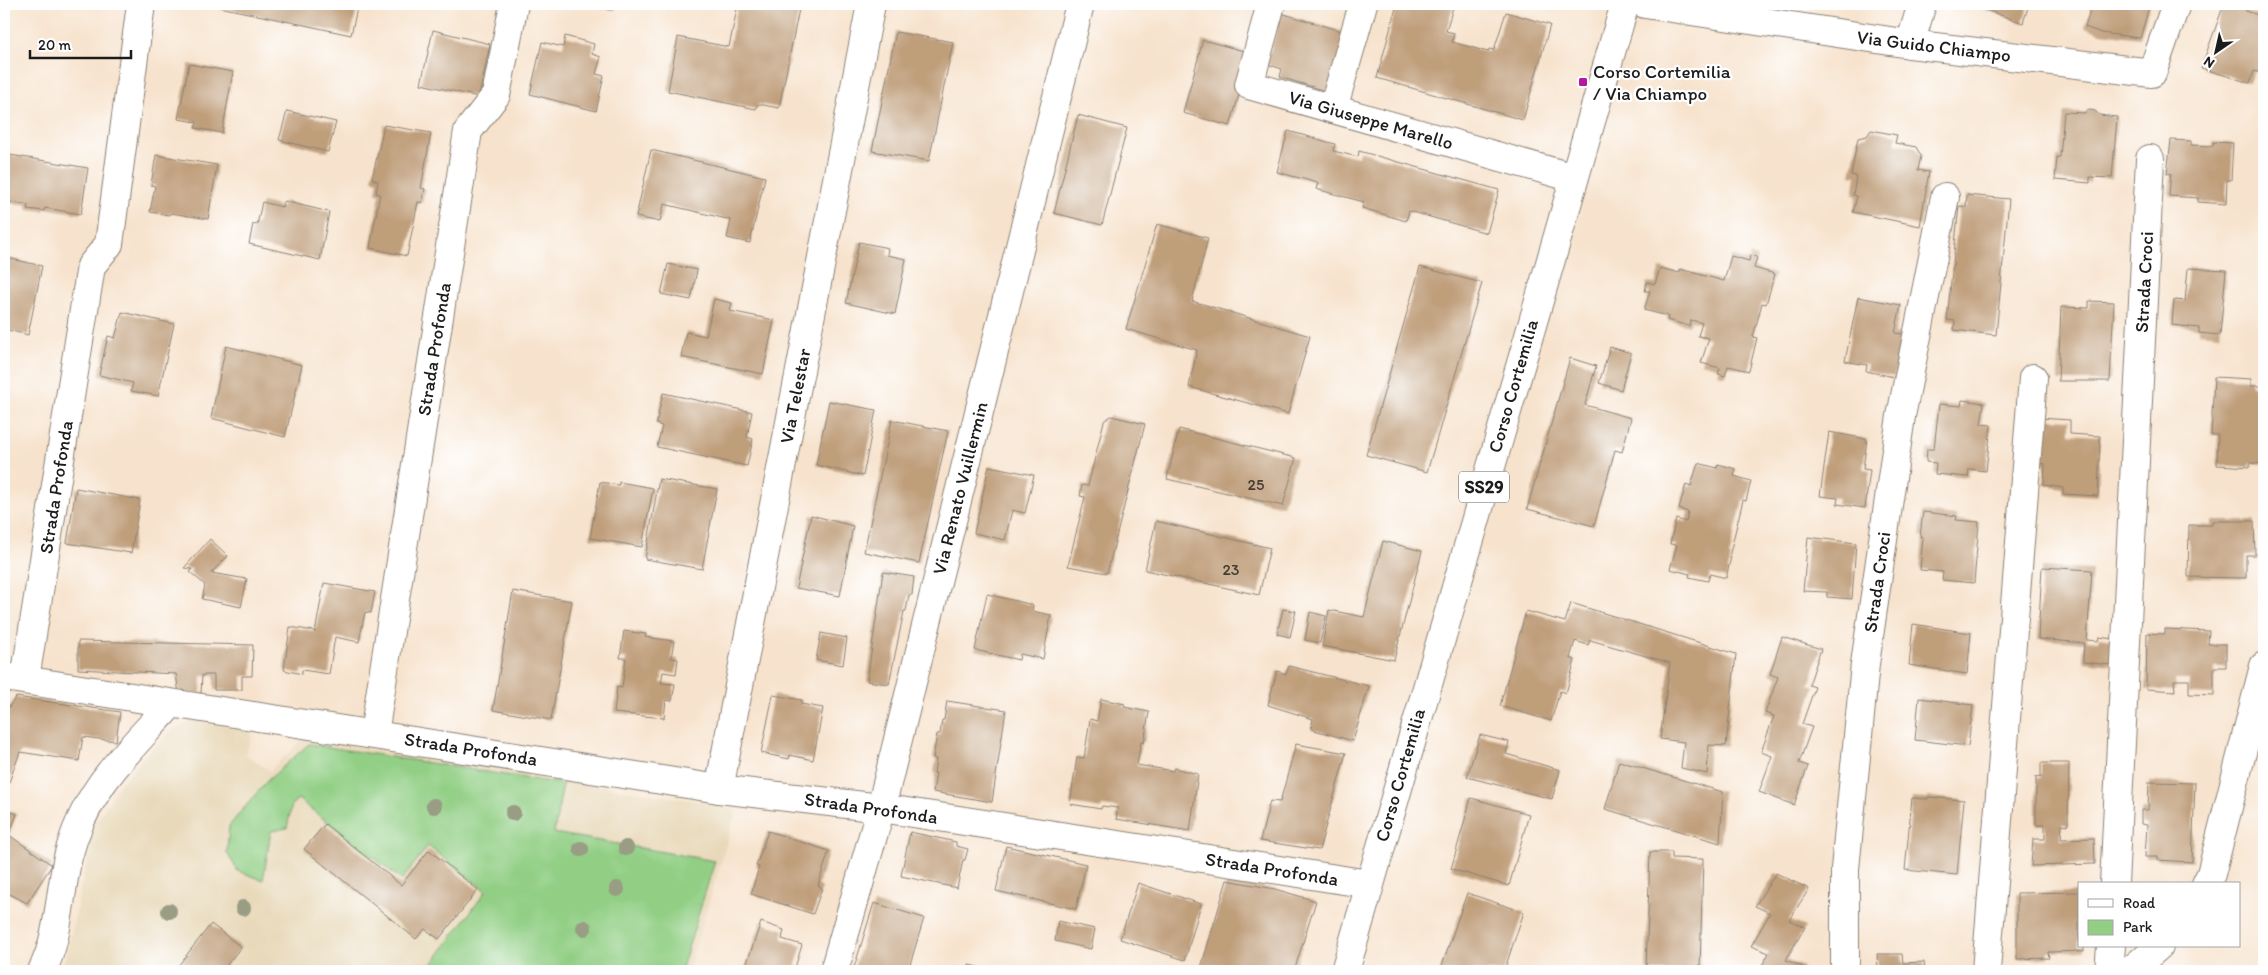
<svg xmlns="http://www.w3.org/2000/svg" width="2268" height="975" viewBox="0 0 2268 975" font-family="Itim,sans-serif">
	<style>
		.built { fill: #e8d9ba }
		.green { fill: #92cf85; stroke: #577650 }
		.building { fill: #bf9e7a }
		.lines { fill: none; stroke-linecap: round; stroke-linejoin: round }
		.minor-casing { stroke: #8a8074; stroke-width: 30 }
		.major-casing { stroke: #8a8074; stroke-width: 30 }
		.minor { stroke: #fff; stroke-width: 28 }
		.major { stroke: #fff; stroke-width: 28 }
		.tree { fill: #989d83 }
		.poi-dot { fill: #b5179e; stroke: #fff; stroke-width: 2 }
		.labels { text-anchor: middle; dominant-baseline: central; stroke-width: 4.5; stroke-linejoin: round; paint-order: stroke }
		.number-label { font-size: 16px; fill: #453c34 }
		.shield { fill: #fff; stroke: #606060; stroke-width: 1 }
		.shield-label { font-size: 18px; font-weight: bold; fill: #1c1c1c }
		.street-label { font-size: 19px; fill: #1c1c1c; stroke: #fff }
		.poi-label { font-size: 19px; fill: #1c1c1c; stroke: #fff; text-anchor: start }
	</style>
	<rect width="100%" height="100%" fill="#fff"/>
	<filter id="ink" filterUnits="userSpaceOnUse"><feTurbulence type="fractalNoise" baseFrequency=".02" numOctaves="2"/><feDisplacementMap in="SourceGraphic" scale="10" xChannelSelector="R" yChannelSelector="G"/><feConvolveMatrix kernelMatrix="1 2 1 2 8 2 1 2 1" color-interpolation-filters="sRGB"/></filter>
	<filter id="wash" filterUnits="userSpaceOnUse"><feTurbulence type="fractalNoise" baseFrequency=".0096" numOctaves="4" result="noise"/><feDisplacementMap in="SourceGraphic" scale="20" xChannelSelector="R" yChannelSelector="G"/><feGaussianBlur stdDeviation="1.12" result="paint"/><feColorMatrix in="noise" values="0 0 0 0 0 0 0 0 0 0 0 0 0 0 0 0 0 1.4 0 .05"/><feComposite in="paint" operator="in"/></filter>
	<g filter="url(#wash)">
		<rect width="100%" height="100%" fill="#f7e3cd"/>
		<path class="built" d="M192 720 250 731 252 738 245 754 270 771 304 738 737 808 688 971H60L68 950 94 826 117 788 142 758 171 731Z"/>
		<path class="green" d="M309 744 563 784 554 833 715 861 681 971H427L486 891 428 846 402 880 298 799 292 804 287 828 271 831 263 880 238 871 227 853 229 826 267 781Z"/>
		<g id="blocks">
			<g class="building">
				<path d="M206 4H358L351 35Z"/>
				<path d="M590 4H614L613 10Z"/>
				<path d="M738 4H800L779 108 758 104 756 109 668 91 678 37 729 47Z"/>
				<path d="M1397 4H1454L1446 31 1454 33 1452 42 1488 52 1489 49 1494 50 1506 12 1550 25 1523 120 1377 78Z"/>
				<path d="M1969 4H2029L2023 23Z"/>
				<path d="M2092 4H2150L2140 38 2101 33 2085 27Z"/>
				<path d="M2224 4 2245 9 2246 11 2264 17V74L2254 71 2250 83 2201 68Z"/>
				<path d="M1281 13 1351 34 1336 94 1280 77 1282 69 1267 64Z"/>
				<path d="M433 30 490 44 479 97 421 84Z"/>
				<path d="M896 32 953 42 929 161 872 151Z"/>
				<path d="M565 36 594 44 592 54 601 57 596 74 604 76 596 111 530 94 542 42 563 47Z"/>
				<path d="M1203 40 1251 53 1230 126 1183 113Z"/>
				<path d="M189 64 233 72 222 133 195 128 197 122 178 119Z"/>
				<path d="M2089 110 2095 111 2099 115 2117 117 2112 178 2090 177V183L2055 180 2057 157H2060L2064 112 2084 113Z"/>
				<path d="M287 111 336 122 328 152 279 140Z"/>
				<path d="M1078 115 1127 128 1102 225 1054 213Z"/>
				<path d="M384 125 431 133 421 188 425 189 422 203 418 202 407 256 370 248 380 194 376 193 378 181 372 179Z"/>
				<path d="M1871 130 1897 135 1895 143 1916 147 1921 156 1918 170 1929 172 1920 226 1853 212 1857 196 1853 195 1856 176 1851 175 1858 138 1867 136Z"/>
				<path d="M1288 131 1335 144 1333 151 1358 157 1359 151 1499 190 1487 233 1409 211 1406 221 1362 208 1364 202 1316 189 1318 183 1277 172Z"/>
				<path d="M2171 140 2191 141V145L2213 146V142L2233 143 2231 180H2227L2226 204 2198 202V198L2169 196 2171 173 2167 174Z"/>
				<path d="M651 150 765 177 750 243 727 238 731 220 664 204 660 222 636 217Z"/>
				<path d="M4 154 88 168 81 214 45 208 44 211 27 209 28 205 4 202Z"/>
				<path d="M156 155 217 165 208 219 171 213 169 215 150 212 155 186 151 185Z"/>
				<path d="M1967 195 2009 199 1996 335 1954 330 1955 321 1947 320 1959 206 1966 207Z"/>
				<path d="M284 201 329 212 320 260 249 244 253 224 257 225 262 202 282 207Z"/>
				<path d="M1157 224 1208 238 1192 301 1310 336 1288 414 1189 387 1197 350 1126 329Z"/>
				<path d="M859 242 888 248 887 255 906 259 895 314 846 303Z"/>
				<path d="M1750 255 1757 257 1754 268 1775 274 1766 304 1762 303 1753 337 1757 338 1749 371 1728 366 1725 376 1718 374 1720 368 1701 363 1709 338 1698 336 1702 323 1691 320 1689 326 1667 320 1668 316 1644 310 1650 291H1645L1647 282 1655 284 1660 268 1680 273V269L1724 281 1731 256 1749 261Z"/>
				<path d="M4 257 42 266 28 335 4 329Z"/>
				<path d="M668 264 697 270 691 300 661 294Z"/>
				<path d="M1420 267 1482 283 1427 472 1366 455Z"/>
				<path d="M2188 268 2226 270 2220 335 2199 333V328L2172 325 2174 300 2185 301Z"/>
				<path d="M1858 297 1901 305 1895 333 1903 334 1894 377 1866 371 1867 365 1845 361Z"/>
				<path d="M714 299 732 303 730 311 774 320 763 374 681 357 686 332 706 336Z"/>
				<path d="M2089 301 2114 302 2110 381H2058L2061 307 2089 308Z"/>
				<path d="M122 312 174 324 158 396 131 391 133 383 99 375 108 336 115 338Z"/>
				<path d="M226 346 302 365 285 437 211 418Z"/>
				<path d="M1610 347 1631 353 1621 390 1599 383Z"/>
				<path d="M1570 358 1596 366 1585 405 1631 418 1622 452 1615 450 1594 526 1527 509Z"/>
				<path d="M2214 377 2251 379V386H2264V464L2250 463V467L2217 465 2218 435H2211Z"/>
				<path d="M663 393 752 412 747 437 753 439 747 466 657 447 662 426 656 424Z"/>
				<path d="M1962 400 1984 403 1981 424 1991 425 1986 471 1969 469 1968 477 1935 474 1936 463 1926 462 1927 449H1934L1939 404 1961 406Z"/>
				<path d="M829 401 876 410 863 476 816 465Z"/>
				<path d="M1111 416 1145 424 1107 573 1068 566 1085 497 1080 496 1082 485 1088 486 1104 421Z"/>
				<path d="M2039 418 2070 420V434L2100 436 2098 496 2063 494V488L2044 485 2045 464 2037 463Z"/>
				<path d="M892 420 948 431 919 563 864 552Z"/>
				<path d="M1179 429 1296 458 1283 506 1167 479Z"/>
				<path d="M1829 432 1867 439 1863 469 1870 470 1865 508 1837 504 1838 498 1820 496Z"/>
				<path d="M1698 463 1717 468 1718 464 1736 469 1734 476 1751 481 1746 501 1743 500 1729 557H1731L1726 578 1710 574 1708 581 1689 577 1690 574 1670 569 1677 545 1670 544 1676 519 1686 522 1688 512 1679 509 1686 484 1691 486Z"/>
				<path d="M989 466 1034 475 1025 513 1012 510 1005 540 974 533Z"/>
				<path d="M659 479 717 489 702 569 645 559Z"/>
				<path d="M600 482 619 485V482L653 488 642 547 590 538Z"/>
				<path d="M76 488 140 500 131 553 67 543Z"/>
				<path d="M1923 512 1957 516 1956 520 1979 522 1974 583 1942 580 1943 572 1920 570 1923 537H1920Z"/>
				<path d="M811 515 853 526 840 596 796 588Z"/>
				<path d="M1156 521 1270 548 1259 595 1145 570Z"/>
				<path d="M2212 521H2254L2255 555H2246V578L2188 577 2189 525H2212Z"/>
				<path d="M1808 537 1856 543 1852 599 1827 597V592L1803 591Z"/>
				<path d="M210 539 228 556 211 573 247 579 241 607 202 599 205 585 190 572 192 569 184 568Z"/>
				<path d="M1383 541 1422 551 1394 660 1322 646 1329 610 1364 617Z"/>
				<path d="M2042 567 2092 570 2087 640 2098 641 2099 637 2113 639 2112 665 2083 662 2084 643 2038 639Z"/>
				<path d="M883 572 914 577 912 595H909L906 611H904L889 684 867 681Z"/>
				<path d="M324 583 375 592 371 613 365 612 359 642 335 637 329 674 302 670V674L284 670 290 627 314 631 315 633Z"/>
				<path d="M513 591 572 601 551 720 493 710Z"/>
				<path d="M987 594 1033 605 1032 611 1051 615 1043 659 1020 654 1019 660 975 650Z"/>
				<path d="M1571 603 1736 654 1726 746 1709 745 1707 774 1681 768 1684 742 1660 739 1670 663 1590 640 1588 645 1575 641 1570 658 1575 660 1566 693 1560 691 1551 721 1500 706 1526 611 1565 622Z"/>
				<path d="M1283 609 1296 611 1290 637 1277 634Z"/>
				<path d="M1310 612 1326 616 1320 643 1305 640Z"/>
				<path d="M1913 624 1971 633 1967 674 1909 665Z"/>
				<path d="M2165 629 2209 631 2208 644H2226V667H2214V695L2189 694V680H2174L2175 691 2146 689 2147 633 2165 634Z"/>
				<path d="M624 631 646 634 645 637 674 641 671 658 678 659 676 674 663 672 661 683 675 684 672 701 666 700 664 718 614 713 617 687 622 688 626 658H620Z"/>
				<path d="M821 633 847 638 843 665 816 660Z"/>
				<path d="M1782 637 1821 649 1809 685 1815 687 1802 724 1812 727 1799 763 1808 766 1794 805 1759 792 1772 756 1761 752 1774 716 1765 713 1778 677 1770 674Z"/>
				<path d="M78 641 253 645 252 676H242V690H214V675H202L201 693 179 694 176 674 78 669Z"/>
				<path d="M1289 666 1369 686 1353 741 1311 729 1313 719 1268 705 1277 671 1286 674Z"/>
				<path d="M773 695 802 700 801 704 823 708 813 760 790 755 789 759 761 753Z"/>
				<path d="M16 697 120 712 116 741 83 737 79 761 20 752 4 796V714Z"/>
				<path d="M1919 698 1973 705 1968 746 1915 740Z"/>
				<path d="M1101 699 1125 704 1124 707 1149 712 1144 743 1141 742 1137 765 1173 771 1174 768 1198 774 1190 831 1116 819 1118 808 1102 806 1101 809 1070 804 1077 757 1084 758 1090 719 1097 721Z"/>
				<path d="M947 701 1006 710 992 802 933 792 936 773H934L936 759 933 758 937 734H940L942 720H944Z"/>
				<path d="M1480 735 1509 742 1506 754 1560 770 1552 799 1467 777Z"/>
				<path d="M1296 744 1346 753 1319 850 1260 841 1270 801 1280 802Z"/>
				<path d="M1619 761 1723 792 1720 843 1605 809Z"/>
				<path d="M2041 763H2069L2068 825 2062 824 2061 839 2094 838 2095 864 2031 866 2033 839H2045V825H2036V777L2041 778Z"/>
				<path d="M2149 782 2195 783 2192 862 2157 860V857H2145L2147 825 2141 824V810H2148Z"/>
				<path d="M1928 797 1964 800 1957 875 1905 870 1912 798 1928 799Z"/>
				<path d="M1471 798 1529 814 1509 886 1451 869Z"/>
				<path d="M4 809 17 814 9 835 52 865 27 903 4 891Z"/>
				<path d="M325 824 401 885 429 850 478 890 439 939 425 929 416 939 304 849Z"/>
				<path d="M768 831 829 851 818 885 822 888 813 914 751 894 759 867 756 866Z"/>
				<path d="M910 832 956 842V846L968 849 965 860H963L957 888 901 876Z"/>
				<path d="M1006 846 1086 864 1076 909 996 891Z"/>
				<path d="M1650 852H1672V858L1703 859 1700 971H1646Z"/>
				<path d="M1776 873 1809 889 1789 920 1805 927 1786 960 1803 967 1800 971H1759L1769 953 1751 946 1770 913 1755 906Z"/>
				<path d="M1227 880 1275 889 1316 901 1294 971H1200Z"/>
				<path d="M1138 883 1201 904 1185 960 1120 939Z"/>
				<path d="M2079 892V946H2084V951L2048 952 2049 958 2017 959V893Z"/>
				<path d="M1467 893 1524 912 1504 971H1440Z"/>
				<path d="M874 903 924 918 908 971H853Z"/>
				<path d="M1058 921 1095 929 1091 949 1055 941Z"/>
				<path d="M761 922 784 930 782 939 802 945 794 971H744Z"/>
				<path d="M211 924 241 947 222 971H174Z"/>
				<path d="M1877 954H1902L1903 963 1924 962 1925 971H1878Z"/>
				<path d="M969 965 992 970V971H968Z"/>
			</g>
		</g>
	</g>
	<g filter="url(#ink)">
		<use href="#blocks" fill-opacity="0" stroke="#8a8074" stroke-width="1"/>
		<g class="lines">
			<defs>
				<g id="minor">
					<path d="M1271 4 1249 85 1574 178"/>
					<path d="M1645 4 1910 44 2152 73 2176 4"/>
					<path d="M1910 44 1922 4"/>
					<path d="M1333 109 1363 4"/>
					<path d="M4 677 719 789 881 808 1369 884"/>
					<path d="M25 679 91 266 109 244 141 4"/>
					<path d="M374 734 468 131 496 95 514 4"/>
					<path d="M719 789 871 4"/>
					<path d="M2114 884 2150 159"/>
					<path d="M2206 884 2211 874 2264 666"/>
					<path d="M42 971C60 935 59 895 68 857 85 789 127 753 171 704"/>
					<path d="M834 971 881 808 1080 4"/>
					<path d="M1845 971V869L1865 664 1901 416 1945 197"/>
					<path d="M1986 971 2033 378"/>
					<path d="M2109 971 2111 946"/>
					<path d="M2130 971 2159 946"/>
				</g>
				<path id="major" d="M1345 971 1625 4"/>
			</defs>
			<use href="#minor" class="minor-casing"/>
			<use href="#major" class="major-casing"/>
			<use href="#minor" class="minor"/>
			<use href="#major" class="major"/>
		</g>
		<g class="tree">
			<circle cx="434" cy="806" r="8"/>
			<circle cx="513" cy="813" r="8"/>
			<circle cx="626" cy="848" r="8"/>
			<circle cx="581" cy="849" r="8"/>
			<circle cx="617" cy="889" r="8"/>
			<circle cx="243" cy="908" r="8"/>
			<circle cx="169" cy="911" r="8"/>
			<circle cx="584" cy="928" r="8"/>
		</g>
	</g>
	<rect class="poi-dot" x="1578" y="77" width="10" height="10" rx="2.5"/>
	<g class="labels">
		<g class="number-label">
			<text x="1256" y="484">25</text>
			<text x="1231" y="569">23</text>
		</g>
		<rect class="shield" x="1459" y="471.5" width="50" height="31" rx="4"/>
		<g class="shield-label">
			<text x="1484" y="487">SS29</text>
		</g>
		<g class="street-label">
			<text transform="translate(1934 46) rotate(7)">Via Guido Chiampo</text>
			<text transform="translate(1371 120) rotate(16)">Via Giuseppe Marello</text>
			<text transform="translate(2144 282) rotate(-87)">Strada Croci</text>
			<text transform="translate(434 349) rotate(-81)">Strada Profonda</text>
			<text transform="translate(1513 386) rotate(-74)">Corso Cortemilia</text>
			<text transform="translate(795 396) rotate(-79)">Via Telestar</text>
			<text transform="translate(56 487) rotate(-81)">Strada Profonda</text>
			<text transform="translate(960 488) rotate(-76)">Via Renato Vuillermin</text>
			<text transform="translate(1877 582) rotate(-82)">Strada Croci</text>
			<text transform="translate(471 749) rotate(9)">Strada Profonda</text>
			<text transform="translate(1400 775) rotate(-74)">Corso Cortemilia</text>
			<text transform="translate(871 808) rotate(8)">Strada Profonda</text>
			<text transform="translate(1272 869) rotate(9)">Strada Profonda</text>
		</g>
		<g class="poi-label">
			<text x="1593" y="71">Corso Cortemilia<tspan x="1593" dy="22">/ Via Chiampo</tspan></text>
		</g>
	</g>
	<rect width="2268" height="975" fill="none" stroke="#fff" stroke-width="20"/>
	<rect x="2078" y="882" width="162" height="65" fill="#ffffff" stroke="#a4a4a4"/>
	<rect x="2088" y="899" width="25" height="8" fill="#ffffff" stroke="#a4a4a4"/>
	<text x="2123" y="908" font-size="15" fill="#1c1c1c">Road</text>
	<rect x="2088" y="920" width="25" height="15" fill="#92cf85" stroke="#a4a4a4"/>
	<text x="2123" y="932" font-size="15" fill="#1c1c1c">Park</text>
	<g transform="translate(2216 52) rotate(214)" stroke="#ffffff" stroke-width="4" paint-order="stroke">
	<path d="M0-4L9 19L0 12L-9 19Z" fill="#1c1c1c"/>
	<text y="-8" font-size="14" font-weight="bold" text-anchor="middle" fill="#1c1c1c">N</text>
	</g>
	<path d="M30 50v8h101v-8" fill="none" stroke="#1c1c1c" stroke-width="2.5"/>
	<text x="38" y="50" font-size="15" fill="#1c1c1c" stroke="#ffffff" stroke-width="4" paint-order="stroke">20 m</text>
</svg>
